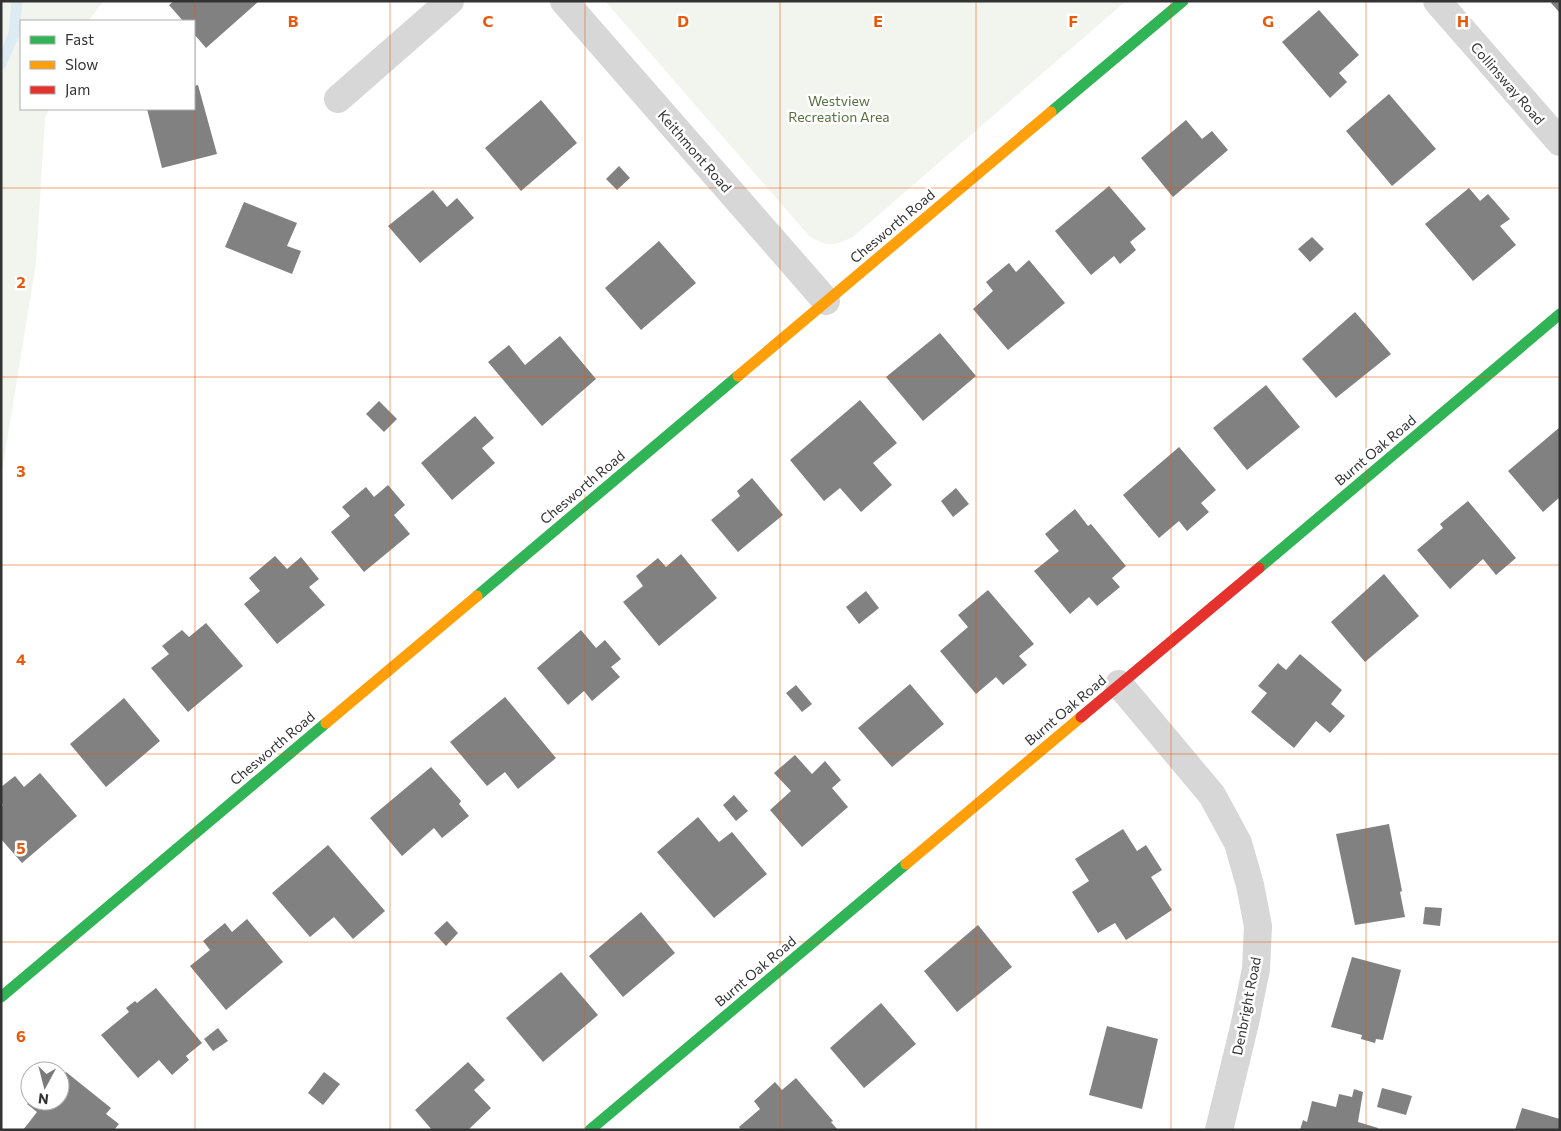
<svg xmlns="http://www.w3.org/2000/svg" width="1561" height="1131" viewBox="0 0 1561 1131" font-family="Commissioner,sans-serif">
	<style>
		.green { fill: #f1f5ed }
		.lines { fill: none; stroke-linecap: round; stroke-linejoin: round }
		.stream { stroke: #ddebf3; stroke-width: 11 }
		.building { fill: #818181 }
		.street { stroke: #d7d7d7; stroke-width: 28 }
		.fast { stroke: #30b455; stroke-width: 11 }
		.slow { stroke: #ff9f0a; stroke-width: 11 }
		.jam { stroke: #e5322d; stroke-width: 11 }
		.grid { fill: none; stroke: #e8590c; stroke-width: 1; stroke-opacity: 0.55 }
		.labels { text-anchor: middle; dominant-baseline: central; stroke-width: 5; stroke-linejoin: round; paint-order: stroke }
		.street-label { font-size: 14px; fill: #333; stroke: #fff }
		.park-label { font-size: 14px; fill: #56703f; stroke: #fff }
		.grid-label { font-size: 16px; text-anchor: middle; font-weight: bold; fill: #e8590c; stroke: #fff; stroke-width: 5; stroke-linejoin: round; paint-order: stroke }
	</style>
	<rect width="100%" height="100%" fill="#fff"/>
	<g class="green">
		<path d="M1 1H104L88 21H21V109H49L45 118 36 263 1 478Z"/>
		<path d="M605 1H1126L853 237C834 246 826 247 809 236Z"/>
	</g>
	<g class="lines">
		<path class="stream" d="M1 64 14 34 17 1"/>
	</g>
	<g class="building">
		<path d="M174 1H259L206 48 194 34V21H183L169 5Z"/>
		<path d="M1553 1H1560V13L1551 3Z"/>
		<path d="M1319 10 1359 55 1339 73 1347 82 1330 98 1282 42Z"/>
		<path d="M198 85 217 154 162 168 147 109H194V86Z"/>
		<path d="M1389 94 1436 149 1392 186 1346 131Z"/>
		<path d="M541 100 577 143 521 191 485 148Z"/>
		<path d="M1186 120 1202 139 1212 131 1228 150 1173 197 1141 158Z"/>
		<path d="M619 166 630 178 617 190 606 179Z"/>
		<path d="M1109 186 1146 229 1130 242 1136 250 1120 264 1114 256 1091 275 1055 231Z"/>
		<path d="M1469 188 1480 201 1488 194 1510 219 1500 226 1516 245 1473 281 1425 224Z"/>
		<path d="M433 190 447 207 457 198 474 218 420 263 388 226Z"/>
		<path d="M244 202 297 223 287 246 301 251 292 274 225 247Z"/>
		<path d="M1312 237 1324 249 1310 262 1298 249Z"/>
		<path d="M659 241 696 283 641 330 605 288Z"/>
		<path d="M1029 260 1065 303 1008 350 973 309 993 291 986 282 1009 263 1016 272Z"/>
		<path d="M1355 312 1391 354 1336 398 1302 359Z"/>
		<path d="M940 333 976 376 923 421 886 377Z"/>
		<path d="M560 336 596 379 542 426 488 362 509 345 525 365Z"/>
		<path d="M1266 385 1300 427 1247 470 1213 428Z"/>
		<path d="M860 400 897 443 873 463 892 485 861 512 840 488 824 501 790 460Z"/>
		<path d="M379 401 397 419 384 432 366 414Z"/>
		<path d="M475 416 494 438 482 448 495 463 452 500 421 463Z"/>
		<path d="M1560 427V497L1543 512 1508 471Z"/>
		<path d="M1179 447 1216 490 1201 503 1209 512 1187 531 1179 521 1159 538 1123 495Z"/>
		<path d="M752 478 783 515 738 552 711 520 740 496 737 491Z"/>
		<path d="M388 485 405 505 394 515 410 534 364 572 331 532 350 516 342 507 366 487 374 497Z"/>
		<path d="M956 488 969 504 953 517 941 501Z"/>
		<path d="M1468 501 1516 558 1496 575 1483 559 1450 589 1417 550 1443 528 1440 524Z"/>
		<path d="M1075 509 1088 526 1091 524 1126 566 1112 578 1120 587 1097 606 1089 597 1070 614 1034 571 1059 551 1045 534Z"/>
		<path d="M681 554 717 598 659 646 623 602 643 586 636 576 658 558 666 567Z"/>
		<path d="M275 556 287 569 301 557 319 579 309 587 325 605 277 644 244 604 260 591 249 578Z"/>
		<path d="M1384 574 1419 616 1365 662 1331 622Z"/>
		<path d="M988 590 1034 644 1019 656 1027 665 1003 685 996 677 976 694 940 651 968 627 958 615Z"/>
		<path d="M866 591 879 608 859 624 846 607Z"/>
		<path d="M206 623 243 666 188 712 151 668 169 654 162 646 182 630 189 637Z"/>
		<path d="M581 630 596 648 605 640 621 659 611 667 620 677 592 701 584 691 568 705 537 668Z"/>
		<path d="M1300 654 1342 690 1331 704 1345 716 1330 733 1316 721 1294 748 1251 712 1267 693 1258 686 1278 663 1286 670Z"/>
		<path d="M910 684 944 724 892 767 858 728Z"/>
		<path d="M796 685 812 704 802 712 786 693Z"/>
		<path d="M505 697 556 758 518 789 505 772 487 786 450 742Z"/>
		<path d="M124 698 160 741 106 787 70 744Z"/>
		<path d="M795 755 812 774 825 761 841 780 832 788 848 807 802 847 770 810 791 791 774 773Z"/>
		<path d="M431 767 461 801 459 804 469 816 442 838 434 828 402 856 370 818Z"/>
		<path d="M40 773 77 816 22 863 1 839V807L3 805 1 803V787L15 776 24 787Z"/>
		<path d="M734 795 748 811 736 821 723 805Z"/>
		<path d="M698 817 719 842 732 832 767 874 714 918 657 852Z"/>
		<path d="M1389 824 1402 891 1400 892 1405 917 1355 925 1336 834Z"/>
		<path d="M1123 829 1137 851 1146 845 1162 870 1151 877 1172 910 1126 940 1115 923 1098 933 1072 892 1089 881 1075 859Z"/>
		<path d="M328 845 385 911 353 939 334 917 310 937 272 893Z"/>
		<path d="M1425 907 1442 908 1440 926 1423 924Z"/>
		<path d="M641 912 675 953 623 997 589 956Z"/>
		<path d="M247 919 283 962 226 1010 190 966 210 950 203 941 225 923 232 932Z"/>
		<path d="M447 921 458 933 446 946 434 933Z"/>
		<path d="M978 925 1012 967 957 1012 924 971Z"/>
		<path d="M1352 957 1401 970 1383 1040 1376 1039 1375 1043 1361 1039 1362 1035 1331 1027Z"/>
		<path d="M561 972 598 1015 543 1062 506 1018Z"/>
		<path d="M156 988 202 1043 186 1056 189 1060 172 1075 159 1060 138 1078 101 1035 129 1012 126 1008 135 1001 137 1003Z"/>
		<path d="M881 1003 916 1044 864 1088 830 1048Z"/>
		<path d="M1107 1026 1158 1039 1142 1109 1089 1095Z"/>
		<path d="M218 1028 228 1041 213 1051 204 1039Z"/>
		<path d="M468 1062 485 1080 474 1090 491 1108 468 1130H432L415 1110Z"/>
		<path d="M66 1072 111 1108 106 1114 119 1124 114 1130H23L37 1112 27 1104 30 1101H60V1079Z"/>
		<path d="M324 1072 340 1084 323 1105 308 1093Z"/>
		<path d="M796 1078 833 1121 831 1122 838 1130H741L739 1127 760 1109 754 1101 775 1082 782 1090Z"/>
		<path d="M1382 1088 1412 1096 1406 1115 1377 1107Z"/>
		<path d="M1354 1089 1363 1092 1358 1122 1378 1128 1377 1130H1300L1303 1120 1307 1122 1312 1101 1336 1107 1339 1094 1352 1097Z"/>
		<path d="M1522 1108 1560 1119 1559 1130H1515Z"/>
	</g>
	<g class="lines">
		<g class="street">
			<path d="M564 1 826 301"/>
			<path d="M1437 1 1560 142"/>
			<path d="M338 99 450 1"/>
			<path d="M1119 684 1212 795 1238 843 1250 885 1258 926 1256 969 1245 1023 1219 1130"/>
		</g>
		<g class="fast">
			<path d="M1051 112 1183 1"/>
			<path d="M1259 568 1560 314"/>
			<path d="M477 596 738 376"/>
			<path d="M1 997 326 723"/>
			<path d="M590 1130 906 864"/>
		</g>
		<g class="slow">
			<path d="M738 376 1051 112"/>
			<path d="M326 723 477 596"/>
			<path d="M906 864 1081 717"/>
		</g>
		<path class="jam" d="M1081 717 1259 568"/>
	</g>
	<path class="grid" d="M195 1V1130M390 1V1130M585 1V1130M780 1V1130M976 1V1130M1171 1V1130M1366 1V1130M1 188H1560M1 377H1560M1 565H1560M1 754H1560M1 942H1560"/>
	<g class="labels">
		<g class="street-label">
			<text transform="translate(1508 83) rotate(49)">Collinsway Road</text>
			<text transform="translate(695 151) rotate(49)">Keithmont Road</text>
			<text transform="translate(892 226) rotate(-40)">Chesworth Road</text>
			<text transform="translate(1375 450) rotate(-40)">Burnt Oak Road</text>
			<text transform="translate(582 487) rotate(-40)">Chesworth Road</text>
			<text transform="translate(1065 710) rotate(-40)">Burnt Oak Road</text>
			<text transform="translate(272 748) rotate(-40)">Chesworth Road</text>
			<text transform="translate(755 971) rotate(-40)">Burnt Oak Road</text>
			<text transform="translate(1246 1006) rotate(-79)">Denbright Road</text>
		</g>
		<g class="park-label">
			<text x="839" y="100">Westview<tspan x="839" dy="16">Recreation Area</tspan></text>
		</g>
	</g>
	<g class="grid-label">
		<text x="293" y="27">B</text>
		<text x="488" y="27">C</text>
		<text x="683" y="27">D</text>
		<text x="878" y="27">E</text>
		<text x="1073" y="27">F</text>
		<text x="1268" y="27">G</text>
		<text x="1463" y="27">H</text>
		<text x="21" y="288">2</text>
		<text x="21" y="477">3</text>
		<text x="21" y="665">4</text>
		<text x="21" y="854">5</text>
		<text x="21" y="1042">6</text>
	</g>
	<rect width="1561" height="1131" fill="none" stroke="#333333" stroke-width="5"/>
	<rect x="20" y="20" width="175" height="90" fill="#ffffff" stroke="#adadad"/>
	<rect x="30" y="36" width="25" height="8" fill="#30b455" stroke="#adadad"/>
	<text x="65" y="45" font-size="15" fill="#333333">Fast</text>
	<rect x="30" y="61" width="25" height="8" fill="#ff9f0a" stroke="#adadad"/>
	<text x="65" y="70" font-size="15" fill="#333333">Slow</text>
	<rect x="30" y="86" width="25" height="8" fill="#e5322d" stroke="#adadad"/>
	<text x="65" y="95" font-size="15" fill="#333333">Jam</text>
	<g transform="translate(45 1086) rotate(187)"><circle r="24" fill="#ffffff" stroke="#adadad"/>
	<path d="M0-4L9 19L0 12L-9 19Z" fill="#7a7a7a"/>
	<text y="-8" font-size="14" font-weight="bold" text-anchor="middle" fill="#333333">N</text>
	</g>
</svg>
